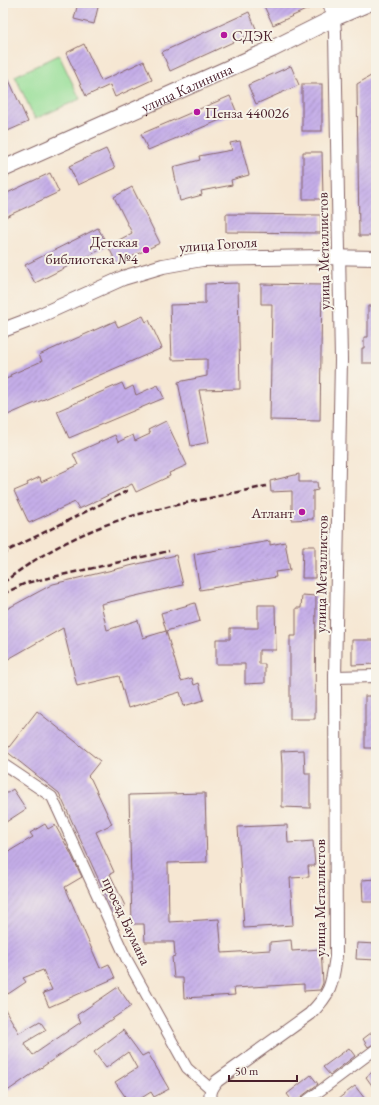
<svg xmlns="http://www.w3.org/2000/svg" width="379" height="1105" viewBox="0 0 379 1105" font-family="'EB Garamond',serif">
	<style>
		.green { fill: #98df99; stroke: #717f62 }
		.building { fill: url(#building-hatch) }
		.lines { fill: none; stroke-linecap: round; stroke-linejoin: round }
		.minor-casing { stroke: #866566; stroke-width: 12 }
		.tertiary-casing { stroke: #866566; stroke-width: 14 }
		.secondary-casing { stroke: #866566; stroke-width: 16 }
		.primary-casing { stroke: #866566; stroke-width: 18 }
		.minor { stroke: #fff; stroke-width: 10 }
		.tertiary { stroke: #fff; stroke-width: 12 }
		.secondary { stroke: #fff; stroke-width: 14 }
		.primary { stroke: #fff; stroke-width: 16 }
		.rail { stroke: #4a1f2b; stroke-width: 2.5; stroke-dasharray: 6 3; stroke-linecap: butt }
		.poi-dot { fill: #b5179e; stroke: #f7f3e8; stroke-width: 1.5 }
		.labels { text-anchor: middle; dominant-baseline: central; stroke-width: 4; stroke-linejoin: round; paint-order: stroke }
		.poi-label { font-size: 15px; fill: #4a1f2b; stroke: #f7f3e8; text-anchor: start }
		.street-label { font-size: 15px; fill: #4a1f2b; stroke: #f7f3e8 }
	</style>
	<defs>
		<pattern id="building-hatch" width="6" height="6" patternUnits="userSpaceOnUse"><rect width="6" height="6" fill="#c4ade8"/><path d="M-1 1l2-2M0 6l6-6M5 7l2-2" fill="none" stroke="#aa94c7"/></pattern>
	</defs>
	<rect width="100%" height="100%" fill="#f7f3e8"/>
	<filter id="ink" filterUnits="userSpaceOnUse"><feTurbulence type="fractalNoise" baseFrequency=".025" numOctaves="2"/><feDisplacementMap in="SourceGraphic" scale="8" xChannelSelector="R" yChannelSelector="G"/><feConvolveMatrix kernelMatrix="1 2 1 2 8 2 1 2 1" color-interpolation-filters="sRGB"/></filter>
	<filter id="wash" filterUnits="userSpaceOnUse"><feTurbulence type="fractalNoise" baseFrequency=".012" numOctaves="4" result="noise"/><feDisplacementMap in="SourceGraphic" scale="16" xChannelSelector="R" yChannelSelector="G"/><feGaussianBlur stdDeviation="0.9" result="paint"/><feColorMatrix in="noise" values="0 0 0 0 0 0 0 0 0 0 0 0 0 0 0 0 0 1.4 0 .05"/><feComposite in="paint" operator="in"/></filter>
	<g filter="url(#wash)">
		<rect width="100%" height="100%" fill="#f6e7d3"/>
		<path class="green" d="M59 55 80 99 35 119 15 76Z"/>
		<g id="blocks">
			<g class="building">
				<path d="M78 3H99L94 24 74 19Z"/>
				<path d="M271 3H321L273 25 264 6Z"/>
				<path d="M249 12 257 31 170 71 162 52Z"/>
				<path d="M84 44 101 81 144 61 152 80 115 97 110 85 86 96 66 53Z"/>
				<path d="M291 66 299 85 256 104 248 85Z"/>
				<path d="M3 67 28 122 3 133Z"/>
				<path d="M376 73V236H359L357 84Z"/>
				<rect x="302" y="84" width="20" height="47"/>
				<path d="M230 96 237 113 148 150 141 134Z"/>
				<path d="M240 141 249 175 231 180 232 185 201 191 202 195 180 201 173 167 200 160 199 156 232 150 230 143Z"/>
				<path d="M106 149 115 168 78 185 69 166Z"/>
				<path d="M303 152H322L323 199H303Z"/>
				<path d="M50 173 59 192 3 218V195Z"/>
				<path d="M132 187 160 243 117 264 108 246 132 233 114 197Z"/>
				<path d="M226 214 321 215V233L226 232Z"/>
				<path d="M98 228 108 246 35 283 25 265Z"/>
				<path d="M238 283 240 389 199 390 209 442 191 446 178 382 207 376V359L172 360 170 305 205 304V284Z"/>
				<path d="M261 284 322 285 320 421 270 420 272 304H261Z"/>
				<path d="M368 306H376V363H362V348H364V337H368Z"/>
				<path d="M143 316 146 322 149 320 162 348 3 417V380L11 377 10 375 42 361 39 355 115 321 118 327Z"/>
				<path d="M122 383 125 390 133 386 136 395 158 385 164 398 69 438 57 411Z"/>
				<path d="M166 421 187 465 169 473 170 476 136 492 132 484 79 509 75 502 29 523 14 491 28 485 27 483 40 477 41 482 78 465 73 454 115 435 118 442 133 435 135 441 150 434 148 430Z"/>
				<path d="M299 474V482H317L318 490 313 491V519L292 520V491L271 492 270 481Z"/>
				<path d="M270 541V545L285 542 290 570 275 572 276 577 200 590 194 554Z"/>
				<path d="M303 546H315V578H302Z"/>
				<path d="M176 555 183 585 101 604 107 630 138 620 143 638 166 631 181 681 192 678 194 685 199 683 204 700 184 706 180 692 128 708 119 676 77 686 63 628 3 662V611L53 584Z"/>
				<path d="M302 595 316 596 315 719H290V636H296V608H301Z"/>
				<path d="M195 603 200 621 166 631 161 613Z"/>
				<path d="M258 605H275L276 650H259V664H265V683L245 684V664H216V639H230V628H258Z"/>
				<path d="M352 640H376V664L352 665Z"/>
				<rect x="365" y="696" width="11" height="52"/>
				<path d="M37 711 100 761 88 776 91 779 112 824 96 832 114 872 110 874 125 906 113 911 59 793 6 751Z"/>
				<path d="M304 750 305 773H310V808L282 807V765L281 751Z"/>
				<path d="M13 789 26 809 3 824V796Z"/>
				<path d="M205 793 207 862 168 863 169 922 219 919 222 953 270 950V942L291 940 292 951 321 949 323 983 320 990 304 991V984L234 988 235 995 184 998 183 978H174L172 957 175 956 174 942H145L144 924H132L129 795Z"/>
				<path d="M45 824 48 829 55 825 70 852 82 877 65 887 100 968 109 964 115 978 49 1007 43 993 52 990 43 970 23 978 26 982 8 994 3 985V855L33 837 30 833Z"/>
				<path d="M287 825 288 843 313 841 315 866H308L309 877 290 878 293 925 244 928 238 827Z"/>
				<path d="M376 879V902H363L362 880Z"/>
				<path d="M357 943 376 944V960L356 959Z"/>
				<path d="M118 987 131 1006 3 1094V1006L19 1033 40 1021 46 1030 24 1043 33 1055 81 1022 77 1015Z"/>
				<path d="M376 1029V1043L368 1047 363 1039Z"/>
				<path d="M123 1030 142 1056 148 1053 169 1089 154 1097 151 1092 135 1102H129L115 1082 137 1068 128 1052 106 1068 94 1052Z"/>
				<path d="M349 1048 355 1056 330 1075 323 1067Z"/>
				<path d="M376 1069V1091L366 1077Z"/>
				<path d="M311 1075 318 1084 301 1097 298 1102H293L287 1094Z"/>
				<path d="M355 1086 365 1099 361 1102H334Z"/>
			</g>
		</g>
	</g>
	<g filter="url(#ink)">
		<use href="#blocks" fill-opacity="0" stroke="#866566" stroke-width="1"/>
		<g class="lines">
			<defs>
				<g id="minor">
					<path d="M3 764 52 797 126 958 187 1068 211 1089"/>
					<path d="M305 1102 376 1049"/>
				</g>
				<g id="tertiary">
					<path d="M335 677 376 676"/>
					<path d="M212 1102C208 1093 212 1088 217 1081L310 1014C332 992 332 984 336 956L335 677 341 360 335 33 334 18 329 3"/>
				</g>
				<path id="secondary" d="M3 330 32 319 123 278 163 266 202 259 324 257 376 258"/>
				<g id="primary">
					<path id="s1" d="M3 169 272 49 334 18 369 3"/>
				</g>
			</defs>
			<use href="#minor" class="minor-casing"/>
			<use href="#tertiary" class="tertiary-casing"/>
			<use href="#secondary" class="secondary-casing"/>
			<use href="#primary" class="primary-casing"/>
			<use href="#minor" class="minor"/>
			<use href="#tertiary" class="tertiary"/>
			<use href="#secondary" class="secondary"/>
			<use href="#primary" class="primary"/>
			<g class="rail">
				<path d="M3 556 9 550 129 490"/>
				<path d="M3 583C44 550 95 525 147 512 186 502 227 495 266 486"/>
				<path d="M3 594 26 583 169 551"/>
			</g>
		</g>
	</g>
	<g class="poi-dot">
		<circle cx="224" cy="35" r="4"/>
		<circle cx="197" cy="112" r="4"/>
		<circle cx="146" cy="250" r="4"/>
		<circle cx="302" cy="512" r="4"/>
	</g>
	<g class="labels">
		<g class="poi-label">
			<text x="232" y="35">СДЭК</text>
			<text x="205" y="112">Пенза 440026</text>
			<text x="138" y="241" text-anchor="end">Детская<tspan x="138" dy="17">библиотека №4</tspan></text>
			<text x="294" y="512" text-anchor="end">Атлант</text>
		</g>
		<g class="street-label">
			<text stroke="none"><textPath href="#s1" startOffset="201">улица Калинина</textPath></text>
			<text transform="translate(218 244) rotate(-4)">улица Гоголя</text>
			<text transform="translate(323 251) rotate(-91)">улица Металлистов</text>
			<text transform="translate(321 574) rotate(-89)">улица Металлистов</text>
			<text transform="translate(319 898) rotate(-90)">улица Металлистов</text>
			<text transform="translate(127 921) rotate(65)">проезд Баумана</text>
		</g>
	</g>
	<rect width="379" height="1105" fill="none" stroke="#f7f3e8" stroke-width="16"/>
	<path d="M229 1075v6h68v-6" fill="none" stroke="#4a1f2b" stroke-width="2"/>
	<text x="235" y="1075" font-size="12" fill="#4a1f2b" stroke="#f7f3e8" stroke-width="3" paint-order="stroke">50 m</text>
</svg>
